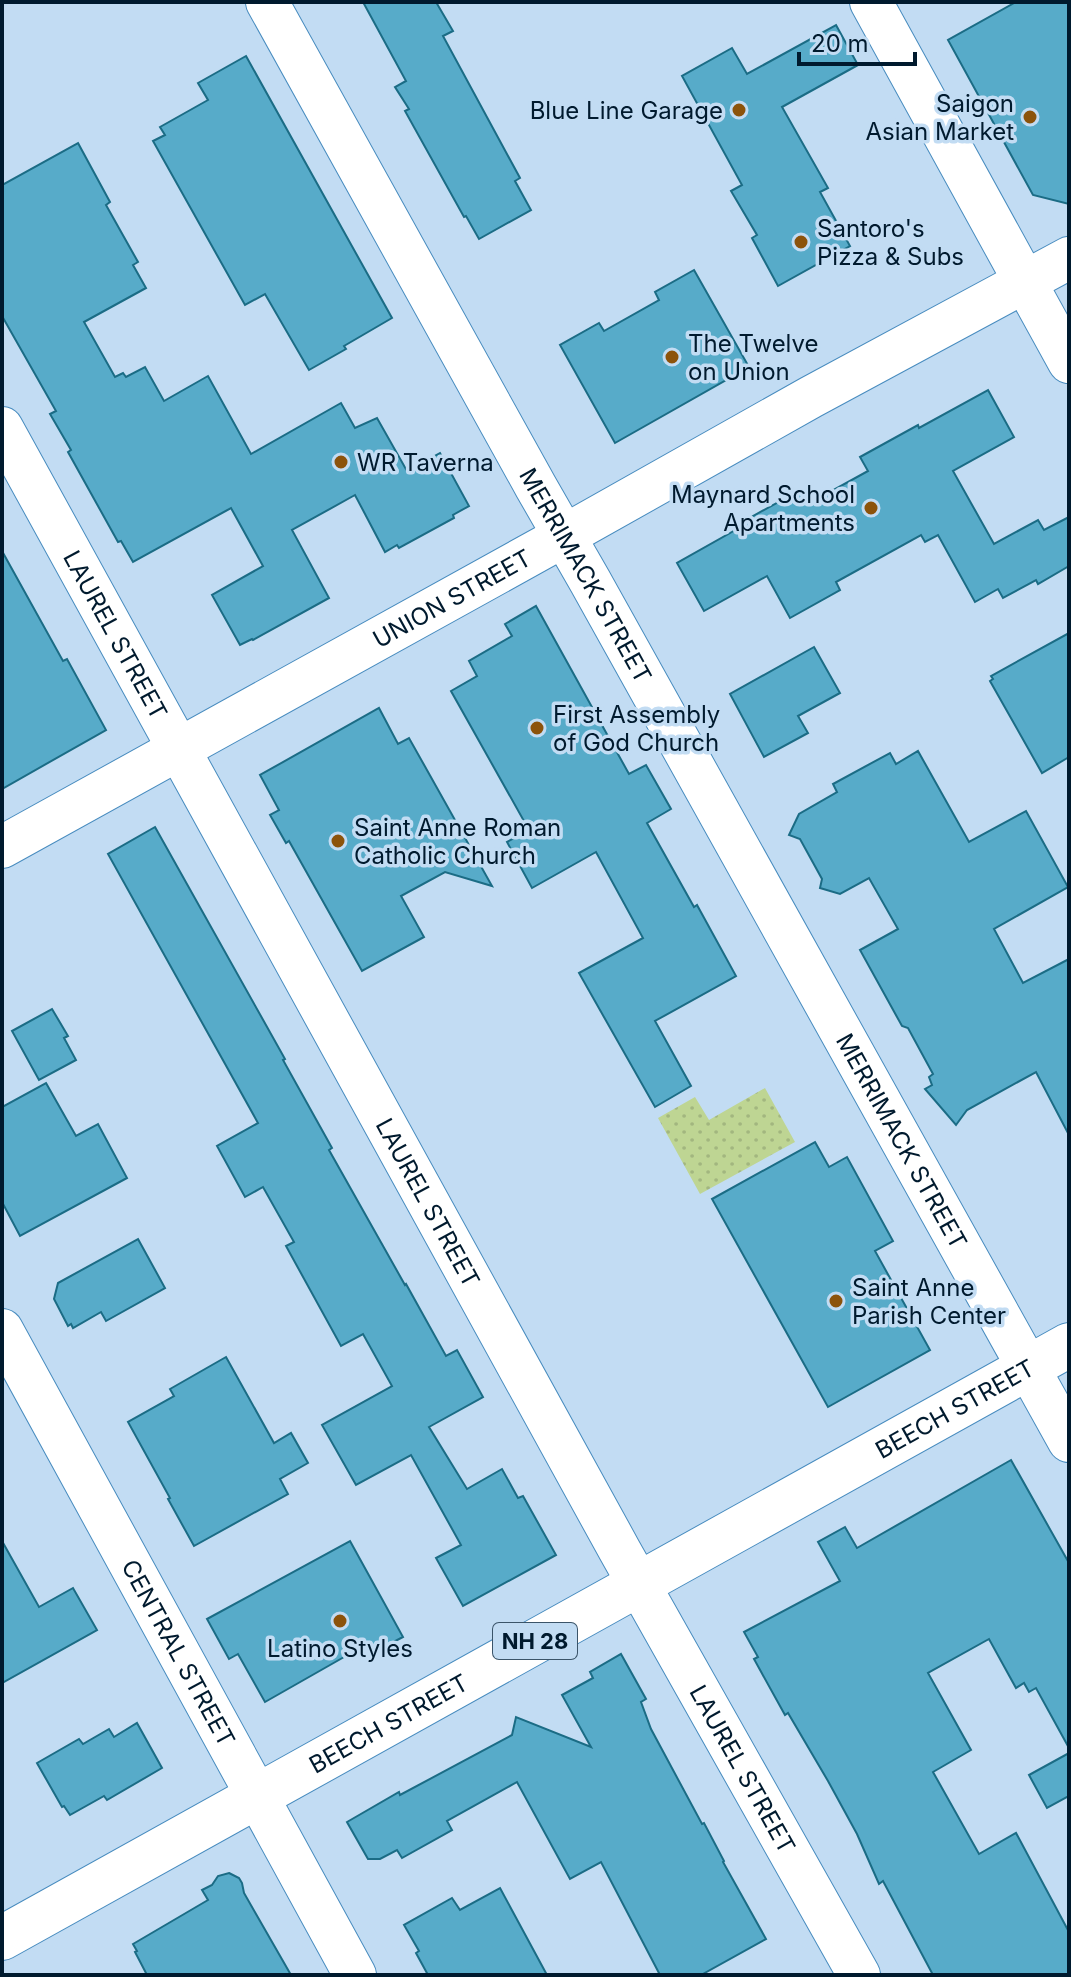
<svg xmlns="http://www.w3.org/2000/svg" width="1071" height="1977" viewBox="0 0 1071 1977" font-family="Inter,sans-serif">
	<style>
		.grass { fill: url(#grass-dots) }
		.building { fill: #57abc9; stroke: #1b6c85; stroke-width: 2 }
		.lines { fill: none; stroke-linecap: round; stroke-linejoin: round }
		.minor-casing { stroke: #488cbf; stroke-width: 44 }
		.major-casing { stroke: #488cbf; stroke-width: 46 }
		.minor { stroke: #fff; stroke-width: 42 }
		.major { stroke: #fff; stroke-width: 44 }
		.poi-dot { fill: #8c530b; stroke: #c2dcf3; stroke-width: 3 }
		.labels { text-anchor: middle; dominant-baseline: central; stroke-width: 7; stroke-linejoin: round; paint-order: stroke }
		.shield { fill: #c2dcf3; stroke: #3a5469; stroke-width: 2 }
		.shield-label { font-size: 22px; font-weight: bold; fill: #001a2e }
		.poi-label { font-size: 24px; fill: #001a2e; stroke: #c2dcf3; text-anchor: start }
		.street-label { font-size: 24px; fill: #001a2e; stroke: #c2dcf3 }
	</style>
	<defs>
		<pattern id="grass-dots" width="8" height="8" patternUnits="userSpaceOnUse" patternTransform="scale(2)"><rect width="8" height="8" fill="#bed593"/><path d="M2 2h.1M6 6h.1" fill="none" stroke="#a2b67f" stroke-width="1.8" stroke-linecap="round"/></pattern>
	</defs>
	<rect width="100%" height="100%" fill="#c2dcf3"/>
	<path class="grass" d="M765 1088 795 1142 700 1194 658 1118 695 1097 709 1120Z"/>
	<g class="building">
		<path d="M363 2H436L453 31 443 36 520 178 515 181 531 210 479 239 466 216 464 217 405 111 409 109 395 87 406 81Z"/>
		<path d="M1016 2H1069V204L1033 195 948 40Z"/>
		<path d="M836 25 858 65 782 107 828 188 820 192 850 246 778 286 752 238 757 235 731 191 742 185 682 76 732 48 747 74Z"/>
		<path d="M246 56 392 318 344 346 346 349 309 370 265 294 245 305 153 141 165 135 160 127 208 100 198 83Z"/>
		<path d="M78 143 110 202 106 205 138 262 133 265 146 288 84 322 115 377 123 373 126 377 145 367 164 401 208 376 251 454 341 403 355 428 377 418 407 471 440 453 469 506 453 515 454 518 399 548 397 545 385 552 355 495 292 530 329 598 253 640 252 639 240 645 212 595 263 566 231 508 133 562 121 541 118 542 68 452 71 450 50 414 56 411 2 316V185Z"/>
		<path d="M694 270 749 367 615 443 560 345 599 323 604 331 659 300 655 292Z"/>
		<path d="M988 390 1014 437 953 471 994 544 1038 520 1044 530 1069 517V566L1038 584 1036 580 1003 598 998 589 975 602 938 535 925 542 921 535 836 582 840 590 790 618 767 576 704 611 677 563 746 524 744 521 802 489 810 503 868 471 860 457 918 425 919 428Z"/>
		<path d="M2 551 63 661 67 659 106 730 2 789Z"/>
		<path d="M536 606 629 774 646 765 671 809 647 823 694 907 697 905 736 976 655 1021 691 1086 655 1107 579 973 643 938 596 852 532 888 507 842 529 830 451 691 477 676 469 661 512 636 505 624Z"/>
		<path d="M1069 633V757L1042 773 990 681 993 679 991 676Z"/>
		<path d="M814 647 840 693 798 716 808 733 764 757 730 694Z"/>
		<path d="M379 708 398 744 409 738 492 886 445 872 401 896 424 937 362 971 289 841 286 843 270 815 279 810 260 775Z"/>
		<path d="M918 751 969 842 1026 811 1068 887 994 929 1023 983 1069 959V1135L1036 1072 967 1110 956 1125 925 1089 932 1085 929 1077 933 1074 908 1028 902 1026 860 950 898 929 869 878 840 894 820 888 822 879 800 839 789 835 799 814 837 792 833 784 890 753 896 764Z"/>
		<path d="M155 827 285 1059 283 1060 332 1148 329 1150 405 1285 406 1284 446 1356 457 1350 483 1397 429 1427 467 1489 502 1469 518 1498 523 1496 556 1555 463 1606 436 1558 461 1545 411 1455 356 1485 322 1425 392 1386 363 1334 341 1346 286 1246 294 1242 263 1187 245 1197 217 1146 258 1123 108 854Z"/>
		<path d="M52 1009 68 1036 64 1038 76 1060 39 1080 12 1031Z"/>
		<path d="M46 1083 76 1136 98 1124 127 1178 20 1236 2 1202V1107Z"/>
		<path d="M815 1142 829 1167 847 1157 893 1241 875 1251 930 1350 828 1407 712 1199Z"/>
		<path d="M138 1239 165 1288 106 1321 101 1312 73 1328 71 1324 68 1326 54 1299 58 1283Z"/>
		<path d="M226 1357 274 1443 291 1433 308 1463 280 1479 288 1494 194 1546 168 1499 170 1498 128 1422 174 1396 170 1389Z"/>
		<path d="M1011 1460 1069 1563V1748L1036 1688 1029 1692 1024 1683 1016 1688 989 1639 928 1673 971 1750 933 1772 979 1854 1016 1833 1069 1932V1975H933L883 1881 879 1884 857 1834 828 1781 788 1713 785 1715 754 1659 758 1657 744 1632 840 1581 818 1542 845 1527 857 1548Z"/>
		<path d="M2 1541 39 1607 73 1588 97 1630 2 1683Z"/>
		<path d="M350 1541 403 1637 384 1647 367 1644 265 1702 238 1654 229 1659 207 1619Z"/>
		<path d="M621 1654 646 1699 641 1702 651 1729 702 1824 704 1823 724 1861 723 1862 766 1939 701 1975H660L601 1862 570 1879 517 1782 447 1821 452 1830 402 1858 397 1850 380 1859H368L347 1822 399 1792 400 1795 512 1735 516 1717 591 1747 562 1695 593 1678 590 1672Z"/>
		<path d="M137 1723 162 1768 107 1800 104 1796 70 1815 64 1806 62 1807 37 1763 79 1739 83 1744 109 1729 114 1737Z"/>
		<path d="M1069 1753V1796L1047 1808 1029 1775Z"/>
		<path d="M229 1873 239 1878 242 1883 244 1893 291 1975H147L135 1952 137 1951 133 1944 208 1900 202 1890 212 1885 218 1876Z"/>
		<path d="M500 1888 547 1975H428L416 1953 419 1951 404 1925 452 1898 460 1910Z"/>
	</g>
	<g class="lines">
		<defs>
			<g id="minor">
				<path id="s1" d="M267 2 536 487 590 581 1069 1441"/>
				<path d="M871 2 1069 362"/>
				<path id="s2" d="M2 428 620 1551 859 1975"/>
				<path id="s3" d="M2 847 564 536 811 397 1069 258"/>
				<path id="s4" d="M2 1330 355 1975"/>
			</g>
			<g id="major">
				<path id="s5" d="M2 1938 1069 1345"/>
			</g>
		</defs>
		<use href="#minor" class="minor-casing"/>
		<use href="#major" class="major-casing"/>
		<use href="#minor" class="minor"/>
		<use href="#major" class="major"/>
	</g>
	<g class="poi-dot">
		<circle cx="739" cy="110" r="8"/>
		<circle cx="1030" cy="117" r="8"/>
		<circle cx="801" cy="242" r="8"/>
		<circle cx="672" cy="357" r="8"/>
		<circle cx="341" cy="462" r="8"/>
		<circle cx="871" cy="508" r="8"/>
		<circle cx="537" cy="728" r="8"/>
		<circle cx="338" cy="841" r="8"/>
		<circle cx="836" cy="1301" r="8"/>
		<circle cx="340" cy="1621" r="8"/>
	</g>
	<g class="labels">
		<rect class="shield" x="493" y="1623" width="84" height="36" rx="6"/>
		<g class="shield-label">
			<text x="535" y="1641">NH 28</text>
		</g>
		<g class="poi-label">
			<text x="1014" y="103" text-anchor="end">Saigon<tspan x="1014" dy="28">Asian Market</tspan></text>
			<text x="723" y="110" text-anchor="end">Blue Line Garage</text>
			<text x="817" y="228">Santoro's<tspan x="817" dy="28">Pizza &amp; Subs</tspan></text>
			<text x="688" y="343">The Twelve<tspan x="688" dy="28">on Union</tspan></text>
			<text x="357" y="462">WR Taverna</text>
			<text x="855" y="494" text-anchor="end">Maynard School<tspan x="855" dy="28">Apartments</tspan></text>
			<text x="553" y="714">First Assembly<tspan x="553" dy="28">of God Church</tspan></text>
			<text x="354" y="827">Saint Anne Roman<tspan x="354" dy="28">Catholic Church</tspan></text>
			<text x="852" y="1287">Saint Anne<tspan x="852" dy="28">Parish Center</tspan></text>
			<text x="340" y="1648" text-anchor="middle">Latino Styles</text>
		</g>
		<g class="street-label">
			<text stroke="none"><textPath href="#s1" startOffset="656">MERRIMACK STREET</textPath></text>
			<text stroke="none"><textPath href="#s3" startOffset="514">UNION STREET</textPath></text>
			<text stroke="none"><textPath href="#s2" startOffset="236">LAUREL STREET</textPath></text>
			<text stroke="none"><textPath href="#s1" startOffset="1304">MERRIMACK STREET</textPath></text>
			<text stroke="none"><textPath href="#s2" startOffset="884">LAUREL STREET</textPath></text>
			<text stroke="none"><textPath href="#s5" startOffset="1090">BEECH STREET</textPath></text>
			<text stroke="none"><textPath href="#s4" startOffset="368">CENTRAL STREET</textPath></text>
			<text stroke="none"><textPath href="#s5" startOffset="442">BEECH STREET</textPath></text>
			<text stroke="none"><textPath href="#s2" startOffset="1532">LAUREL STREET</textPath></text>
		</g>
	</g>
	<rect width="1071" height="1977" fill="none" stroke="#001a2e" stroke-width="8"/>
	<path d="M799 52v12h116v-12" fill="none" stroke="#001a2e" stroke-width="4"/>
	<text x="811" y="52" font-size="24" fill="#001a2e" stroke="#c2dcf3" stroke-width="6" paint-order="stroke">20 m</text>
</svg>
